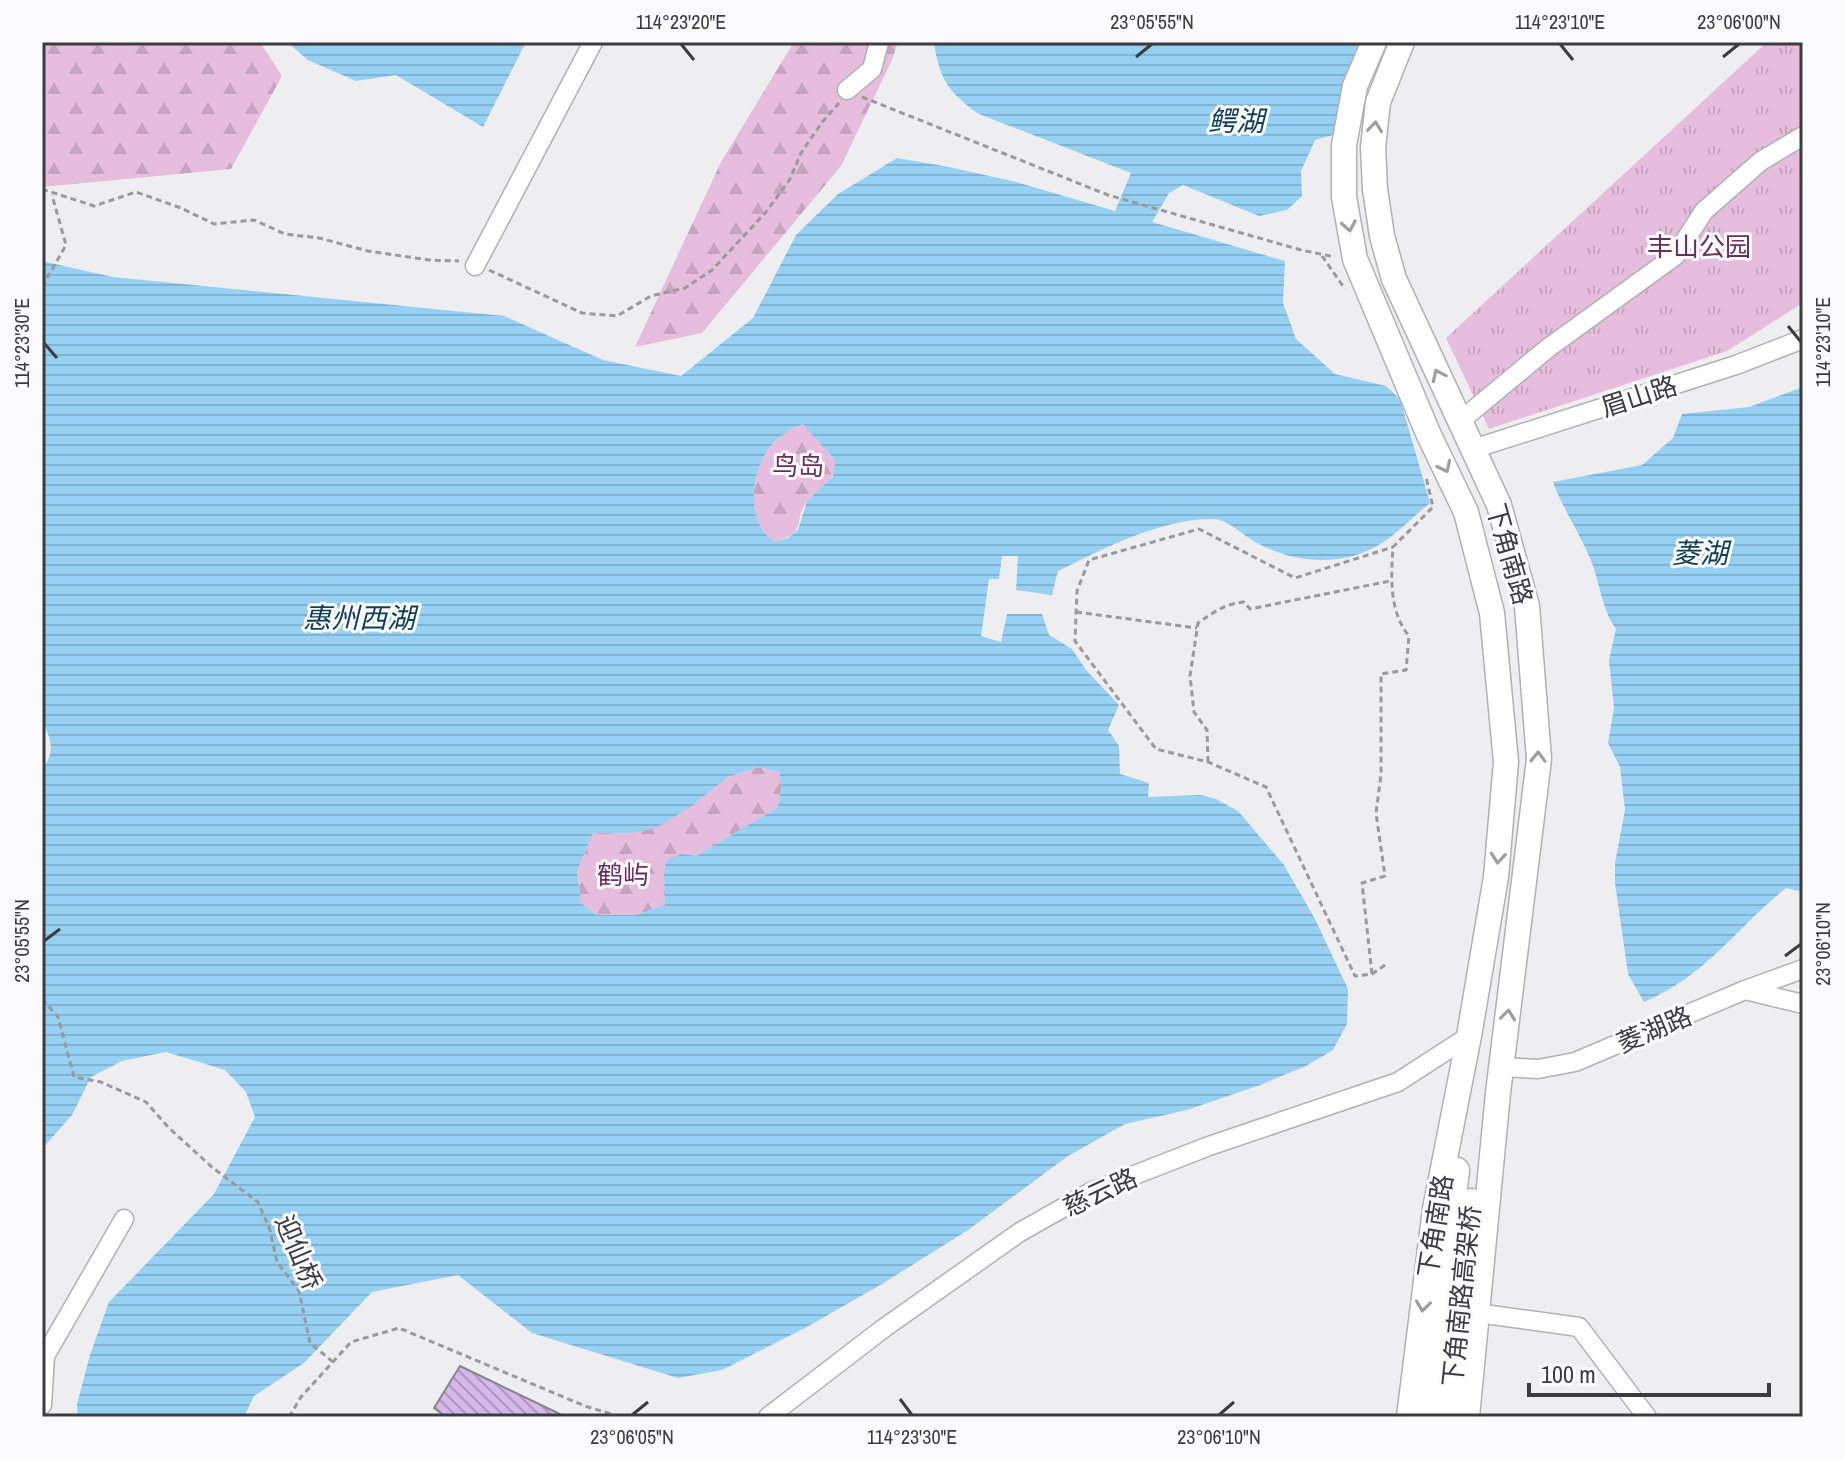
<svg xmlns="http://www.w3.org/2000/svg" width="1845" height="1459" viewBox="0 0 1845 1459" font-family="'Archivo Narrow','Noto Sans SC',sans-serif">
	<style>
		.forest { fill: url(#forest-firs) }
		.park { fill: url(#park-tufts) }
		.water { fill: url(#water-rules); fill-rule: evenodd }
		.building { fill: url(#building-back-hatch); stroke: #888689; stroke-width: 2 }
		.lines { fill: none; stroke-linecap: round; stroke-linejoin: round }
		.minor-casing { stroke: #b1b1b4; stroke-width: 21 }
		.major-casing { stroke: #b1b1b4; stroke-width: 27 }
		.path { stroke: #9a9a9c; stroke-width: 3; stroke-dasharray: 6 4; stroke-linecap: butt }
		.minor { stroke: #fff; stroke-width: 18 }
		.major { stroke: #fff; stroke-width: 24 }
		.oneway { stroke: #9e9e9e }
		.ticks { fill: none; stroke: #3c3c3e; stroke-width: 3 }
		.labels { text-anchor: middle; dominant-baseline: central; stroke-width: 6; stroke-linejoin: round; paint-order: stroke }
		.park-label { font-size: 26px; fill: #692d5e; stroke: #fbfbff }
		.street-label { font-size: 26px; fill: #3c3c3e; stroke: #fbfbff }
		.water-label { font-size: 28px; font-style: italic; fill: #104058; stroke: #fbfbff }
		.neatline { fill: none; stroke: #3c3c3e; stroke-width: 3 }
		.ticks-label { font-size: 20px; text-anchor: middle; fill: #3c3c3e }
	</style>
	<defs>
		<pattern id="forest-firs" width="22" height="20" patternUnits="userSpaceOnUse" patternTransform="scale(2)"><rect width="22" height="20" fill="#e6bddc"/><path d="M5 1l3.5 6h-7zM16 11l3.5 6h-7z" fill="#c6a3be"/></pattern>
		<pattern id="park-tufts" width="24" height="20" patternUnits="userSpaceOnUse" patternTransform="scale(2)"><rect width="24" height="20" fill="#e6bddc"/><path d="M3 7l-1-3M5 7V3M7 7l1-3M15 17l-1-3M17 17v-4M19 17l1-3" fill="none" stroke="#c6a3be"/></pattern>
		<pattern id="water-rules" width="6" height="5" patternUnits="userSpaceOnUse" patternTransform="scale(2)"><rect width="6" height="5" fill="#96d1f4"/><path d="M0 2.5h6" fill="none" stroke="#82b4d2"/></pattern>
		<pattern id="building-back-hatch" width="6" height="6" patternUnits="userSpaceOnUse" patternTransform="scale(2)"><rect width="6" height="6" fill="#d4b7eb"/><path d="M-1 5l2 2M0 0l6 6M5-1l2 2" fill="none" stroke="#ad96c0"/></pattern>
	</defs>
	<rect width="100%" height="100%" fill="#eeeef1"/>
	<g class="forest">
		<path d="M42 42H260L282 76 231 169 42 187Z"/>
		<path d="M794 42H898L892 60 841 166 702 333 635 347 721 162Z"/>
		<path d="M803 423 835 460 833 475C826 484 817 491 809 499 790 519 812 532 774 542 742 518 751 459 781 436 787 431 796 427 803 423Z"/>
		<path d="M759 767 779 772 782 787 777 808 696 856 681 855 664 877 666 905 635 915H597L581 903 577 871 593 833H633L692 806 728 777Z"/>
	</g>
	<path class="park" d="M1767 42H1803V303L1727 351 1489 429 1446 338Z"/>
	<g class="water">
		<path d="M287 42H526L483 127 396 75 356 81 308 60Z"/>
		<path d="M934 42H1359L1333 135 1315 140 1301 171 1302 196 1287 210 1259 216 1183 185 1169 193 1152 222 1285 261 1283 303 1296 339 1335 374 1386 386 1400 399 1430 503C1416 514 1403 528 1388 539 1348 568 1297 565 1255 542 1243 535 1227 519 1213 519 1159 519 1105 548 1058 571L1052 595 1016 590 1018 556H1002L999 579H989L981 636 1001 642 1007 614H1042L1049 635 1072 649 1086 670 1119 705 1108 730 1119 746 1120 774 1149 783 1148 797 1201 795 1216 799 1238 811 1284 865 1315 919 1348 989 1347 1024 1333 1050 1306 1066 1260 1085 1187 1110 1125 1124 1068 1156 968 1230 882 1284 805 1328 722 1370 678 1378 532 1333 458 1275 372 1292 304 1363 254 1396 244 1417H78L77 1404 90 1355 109 1302 214 1194 255 1117 246 1092 225 1070 166 1052 122 1061 91 1077 72 1115 42 1149V769C56 753 51 738 42 721V261L113 277 504 316 603 360 681 376 753 318 796 235 838 194 897 158 949 167 1016 182 1115 211 1131 173 979 114C949 93 939 79 934 42ZM803 424 835 460 833 476 807 501 798 530 788 538 774 542C742 518 751 459 781 436 787 431 796 427 803 424ZM759 767 779 772 782 787 777 808 696 856 681 854 666 861 664 877 665 905 635 915H597L581 903 577 871 593 833H633L656 828 692 806 728 777Z"/>
		<path d="M1803 387V892L1786 888C1735 929 1707 975 1644 1002L1628 974 1615 883V863L1625 810 1620 767 1608 743 1614 708 1609 660 1616 629C1601 608 1600 582 1590 558 1579 532 1563 509 1553 482L1642 465 1673 438 1682 414 1749 407Z"/>
	</g>
	<path class="building" d="M460 1366 566 1417H446L434 1408Z"/>
	<g class="lines">
		<defs>
			<g id="minor">
				<path d="M847 90 872 69 879 42"/>
				<path d="M475 266 593 42"/>
				<path d="M1459 422 1548 348 1675 256 1704 211 1761 161 1803 136"/>
				<path d="M1473 449 1736 365 1803 339"/>
				<path d="M1745 990 1803 1004"/>
				<path d="M1501 1067 1538 1069 1575 1062 1745 990 1803 969"/>
				<path d="M1477 1313 1579 1327 1647 1417"/>
				<path d="M42 1405 45 1356 124 1219"/>
				<path d="M768 1417 884 1328 1020 1232 1091 1192 1209 1146 1398 1082 1469 1036"/>
			</g>
			<g id="major">
				<path d="M1374 42 1355 86 1344 145V197L1355 259 1428 433 1466 512 1492 613 1506 762 1496 877 1469 1036 1435 1209 1409 1417"/>
				<path d="M1402 42 1378 102 1373 148 1375 189 1382 236 1394 279 1499 505 1527 606 1539 759 1498 1093 1467 1417"/>
				<path d="M1430 1417 1457 1170"/>
				<path d="M1448 1417 1471 1201"/>
			</g>
		</defs>
		<use href="#minor" class="minor-casing"/>
		<use href="#major" class="major-casing"/>
		<g class="path">
			<path d="M862 97 1108 195 1301 250 1335 257"/>
			<path d="M42 189 94 206 136 192 181 208 214 224 254 220 285 234 319 238 368 251 429 260 459 261"/>
			<path d="M1322 256 1345 289"/>
			<path d="M489 270 582 313 617 316 651 296 685 288 712 270 766 212 790 179 801 153 823 121 839 103"/>
			<path d="M42 287 66 245 52 195"/>
			<path d="M1076 612 1197 628"/>
			<path d="M1208 762 1207 730 1194 712 1190 676 1198 623C1214 612 1224 604 1244 602L1250 609 1390 581"/>
			<path d="M1385 965 1372 974 1355 976 1266 787 1208 762 1156 749 1075 641 1077 591 1089 560 1199 529 1295 578 1393 547"/>
			<path d="M1372 974 1362 883 1385 876 1376 813 1381 775V674L1406 670 1409 636C1389 612 1391 577 1393 547L1433 507 1426 477"/>
			<path d="M42 999 58 1017 74 1077 101 1082 146 1102 168 1127 213 1168 258 1202 270 1230 277 1262 299 1291 310 1343 333 1362"/>
			<path d="M289 1417 301 1397 351 1342 399 1328 585 1406 621 1417"/>
		</g>
		<use href="#minor" class="minor"/>
		<use href="#major" class="major"/>
	</g>
	<defs><path id="oneway-chevron" d="M-2-3.5L2.5 0L-2 3.5" fill="none" stroke-width="1.6" stroke-linecap="round" stroke-linejoin="round" transform="scale(2)"/></defs>
	<g class="oneway">
		<use href="#oneway-chevron" transform="translate(1375 127) rotate(-84)"/>
		<use href="#oneway-chevron" transform="translate(1349 226) rotate(80)"/>
		<use href="#oneway-chevron" transform="translate(1438 375) rotate(-115)"/>
		<use href="#oneway-chevron" transform="translate(1445 467) rotate(64)"/>
		<use href="#oneway-chevron" transform="translate(1538 757) rotate(-89)"/>
		<use href="#oneway-chevron" transform="translate(1498 858) rotate(95)"/>
		<use href="#oneway-chevron" transform="translate(1508 1015) rotate(-83)"/>
		<use href="#oneway-chevron" transform="translate(1423 1306) rotate(97)"/>
	</g>
	<path class="ticks" d="M681 44 694 60M1560 44 1573 60M1136 57 1152 44M1723 57 1739 44M1788 326 1801 342M44 343 57 358M44 941 60 929M1785 956 1801 944M900 1399 912 1415M632 1415 648 1402M1219 1415 1234 1402"/>
	<g class="labels">
		<g class="park-label">
			<text x="1699" y="246">丰山公园</text>
			<text x="798" y="465">鸟岛</text>
			<text x="623" y="874">鹤屿</text>
		</g>
		<g class="street-label">
			<text transform="translate(1639 396) rotate(-18)">眉山路</text>
			<text transform="translate(1510 554) rotate(74)">下角南路</text>
			<text transform="translate(1654 1029) rotate(-23)">菱湖路</text>
			<text transform="translate(1100 1192) rotate(-25)">慈云路</text>
			<text transform="translate(1435 1226) rotate(-81)">下角南路</text>
			<text transform="translate(299 1252) rotate(67)">迎仙桥</text>
			<text transform="translate(1461 1296) rotate(-84)">下角南路高架桥</text>
		</g>
		<g class="water-label">
			<text x="1236" y="121">鳄湖</text>
			<text x="1700" y="553">菱湖</text>
			<text x="359" y="618">惠州西湖</text>
		</g>
	</g>
	<rect width="1845" height="1459" fill="none" stroke="#fbfbff" stroke-width="88"/>
	<path d="M1529 1383v12h240v-12" fill="none" stroke="#3c3c3e" stroke-width="4"/>
	<text x="1541" y="1383" font-size="24" fill="#3c3c3e" stroke="#fbfbff" stroke-width="6" paint-order="stroke">100 m</text>
	<rect x="44" y="44" width="1757" height="1371" class="neatline"/>
	<g class="ticks-label">
		<text x="681" y="29">114°23'20"E</text>
		<text x="1152" y="29">23°05'55"N</text>
		<text x="1560" y="29">114°23'10"E</text>
		<text x="1739" y="29">23°06'00"N</text>
		<text transform="translate(1823 342) rotate(-90)" y="7">114°23'10"E</text>
		<text transform="translate(22 343) rotate(-90)" y="7">114°23'30"E</text>
		<text transform="translate(22 941) rotate(-90)" y="7">23°05'55"N</text>
		<text transform="translate(1823 944) rotate(-90)" y="7">23°06'10"N</text>
		<text x="632" y="1444">23°06'05"N</text>
		<text x="912" y="1444">114°23'30"E</text>
		<text x="1219" y="1444">23°06'10"N</text>
	</g>
</svg>
